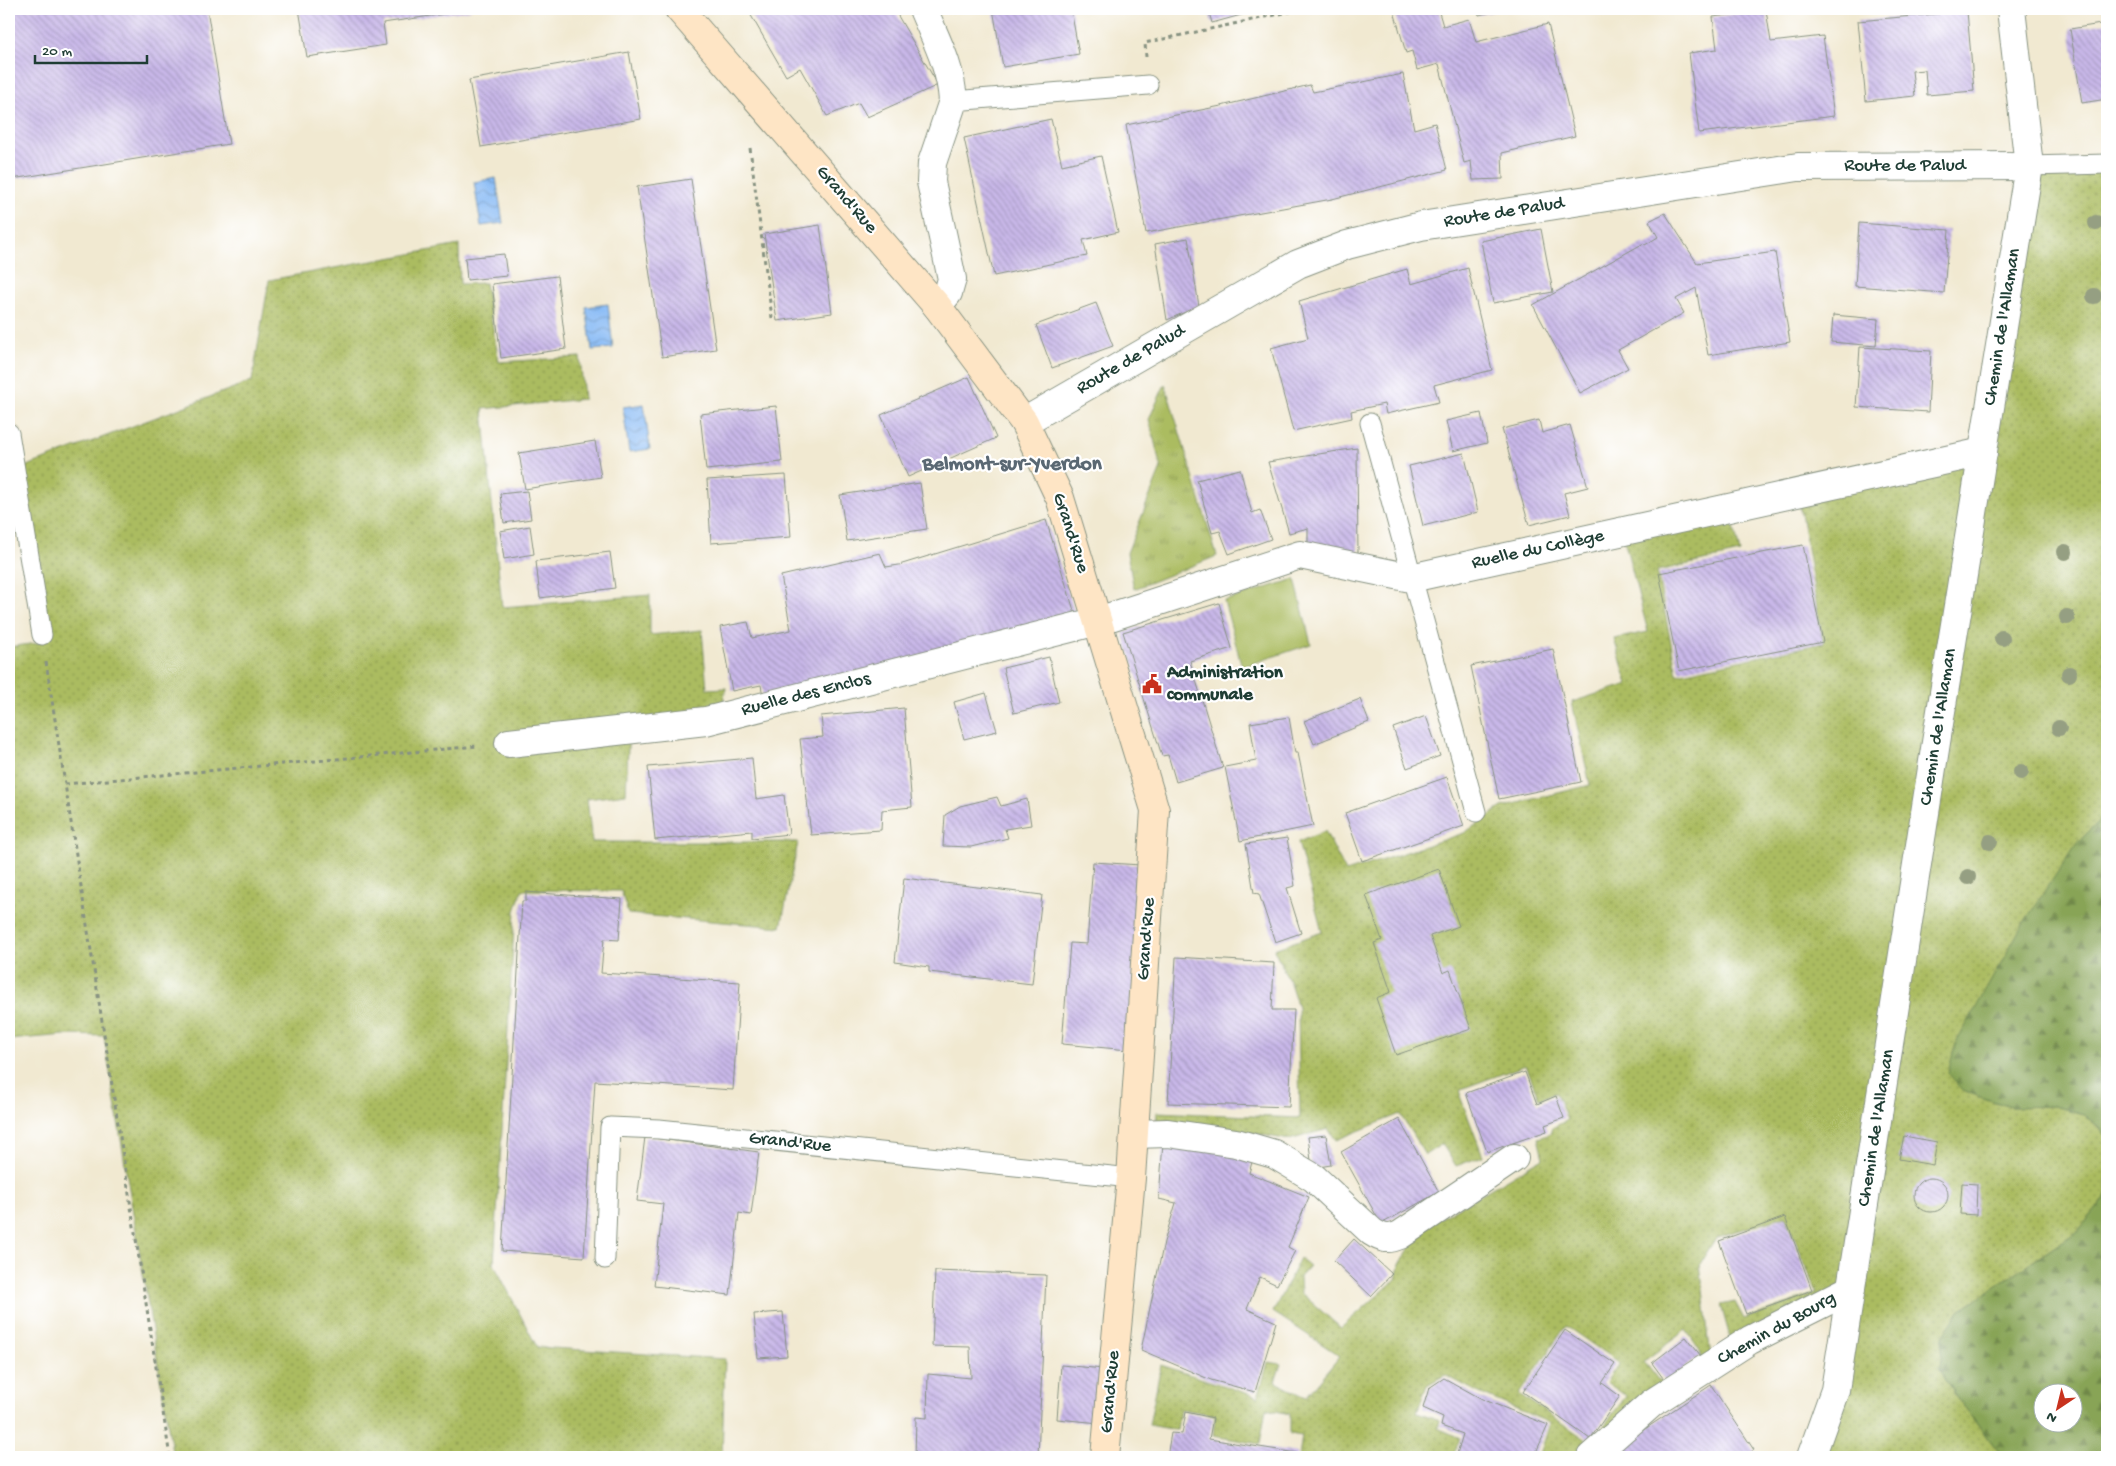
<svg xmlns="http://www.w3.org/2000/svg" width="2116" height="1466" viewBox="0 0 2116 1466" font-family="'Gochi Hand',sans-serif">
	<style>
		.grass { fill: url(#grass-dots); stroke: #657c4a }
		.forest { fill: url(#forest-firs); stroke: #547045; fill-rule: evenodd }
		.park { fill: url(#park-tufts); stroke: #657c4a }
		.pitch { fill: #abbc60; stroke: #657c4a }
		.water { fill: url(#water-waves); stroke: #537c94 }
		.building { fill: url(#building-back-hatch) }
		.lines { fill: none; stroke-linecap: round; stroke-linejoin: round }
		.lane-casing { stroke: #889382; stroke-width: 21 }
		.street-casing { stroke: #889382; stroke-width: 30 }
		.secondary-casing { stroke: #889382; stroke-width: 30 }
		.path { stroke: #889382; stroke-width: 3; stroke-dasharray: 4 4; stroke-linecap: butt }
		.lane { stroke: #fff; stroke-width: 19 }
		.street { stroke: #fff; stroke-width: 28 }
		.secondary { stroke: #fee5c5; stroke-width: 28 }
		.tree { fill: #959f82 }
		.labels { text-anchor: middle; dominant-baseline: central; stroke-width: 4.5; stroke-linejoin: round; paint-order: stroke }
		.street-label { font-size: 19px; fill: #1f3d34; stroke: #fff }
		.poi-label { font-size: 19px; font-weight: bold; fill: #1f3d34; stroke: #fff; text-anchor: start }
		.quarter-label { font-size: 21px; font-weight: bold; fill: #5a6873; stroke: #fff }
	</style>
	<defs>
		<pattern id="grass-dots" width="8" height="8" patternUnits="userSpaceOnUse" patternTransform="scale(1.25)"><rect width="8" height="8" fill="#abbc60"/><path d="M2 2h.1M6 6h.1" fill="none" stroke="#8b9a50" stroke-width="1.8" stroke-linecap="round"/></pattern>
		<pattern id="forest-firs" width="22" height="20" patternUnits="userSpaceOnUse" patternTransform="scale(1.25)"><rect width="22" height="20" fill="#88a456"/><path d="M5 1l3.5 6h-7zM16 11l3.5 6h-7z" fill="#6f8748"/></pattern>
		<pattern id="park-tufts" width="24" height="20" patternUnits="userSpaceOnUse" patternTransform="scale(1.25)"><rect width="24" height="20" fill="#abbc60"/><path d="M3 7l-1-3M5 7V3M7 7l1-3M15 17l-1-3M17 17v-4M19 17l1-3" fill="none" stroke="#8b9a50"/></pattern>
		<pattern id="water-waves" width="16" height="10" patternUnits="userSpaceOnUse" patternTransform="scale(1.25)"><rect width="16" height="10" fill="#87baf5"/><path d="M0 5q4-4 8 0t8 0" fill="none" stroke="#6e98c7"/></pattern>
		<pattern id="building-back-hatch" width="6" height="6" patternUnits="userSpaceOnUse" patternTransform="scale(1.25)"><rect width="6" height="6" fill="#c9b8e9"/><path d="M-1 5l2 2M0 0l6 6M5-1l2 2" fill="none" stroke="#a397be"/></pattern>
	</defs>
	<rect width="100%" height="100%" fill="#fff"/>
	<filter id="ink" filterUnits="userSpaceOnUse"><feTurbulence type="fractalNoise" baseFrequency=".02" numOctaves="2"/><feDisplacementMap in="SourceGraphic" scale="10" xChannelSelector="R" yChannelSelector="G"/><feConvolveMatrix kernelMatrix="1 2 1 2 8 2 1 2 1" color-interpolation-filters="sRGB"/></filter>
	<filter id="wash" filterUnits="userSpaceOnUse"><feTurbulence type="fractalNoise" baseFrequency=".0096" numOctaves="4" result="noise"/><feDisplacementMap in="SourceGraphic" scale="20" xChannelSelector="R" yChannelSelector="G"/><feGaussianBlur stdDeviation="1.12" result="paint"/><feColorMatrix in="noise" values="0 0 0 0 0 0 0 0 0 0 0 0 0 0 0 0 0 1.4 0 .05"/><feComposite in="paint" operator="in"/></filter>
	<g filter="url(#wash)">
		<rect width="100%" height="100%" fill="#f1e9d1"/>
		<g class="grass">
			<path d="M2107 164V814L2077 843 1965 1092 2011 1107 2053 1106 2085 1114 2101 1129 2107 1139V1190L2105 1199 2078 1231 1959 1311 1940 1369 1956 1396 2003 1457H1814L2029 166Z"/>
			<path d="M459 245 460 284 485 283 499 362 580 357 584 399 483 409 502 607 650 595V635L702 630 707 689 726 688 721 712 629 725 626 794 587 799 592 842H798L781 927 628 914 621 891 522 890 515 911 494 1264 537 1347 725 1359 722 1457H173L104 1036 65 1035 9 1040V647L44 642 19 469 252 381 269 280Z"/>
			<path d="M1979 455 1848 1287 1732 1345 1721 1305 1735 1302 1744 1319 1817 1293 1785 1216 1717 1237 1700 1264 1711 1358 1704 1364 1699 1349 1686 1330 1644 1361 1665 1389 1609 1433 1603 1427 1626 1396 1606 1382 1619 1363 1566 1326 1519 1394 1596 1446 1584 1457H1539L1550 1423 1479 1393 1445 1375 1427 1385 1417 1412 1440 1420 1438 1428 1460 1438 1453 1457H1409L1392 1451 1390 1457H1299L1302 1436 1290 1434V1414L1266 1409 1260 1444 1213 1436 1215 1415 1180 1409 1177 1430 1149 1425 1161 1365 1258 1397 1268 1362 1281 1364 1275 1382 1306 1397 1340 1356 1273 1312 1300 1258 1310 1266 1300 1277 1301 1293 1341 1328 1396 1279 1399 1266 1416 1237 1432 1223 1543 1158 1538 1138 1550 1134 1552 1128 1567 1120 1556 1093 1539 1099 1526 1065 1461 1089 1460 1096 1483 1156 1456 1166 1442 1144 1425 1155 1400 1114 1336 1140 1328 1129 1289 1140 1216 1126H1156L1157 1112 1300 1118 1298 1007 1290 983 1274 949 1322 932 1298 842 1325 831 1346 872 1464 833 1502 807 1590 785 1572 702 1628 684 1614 639 1648 632 1624 539 1732 517 1740 553 1657 571 1677 674 1823 643 1798 495Z"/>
		</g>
		<g class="forest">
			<path d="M2107 814V1139L2101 1129 2085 1114 2053 1106 2011 1107 1965 1092 1948 1073 1955 1045 2021 927 2077 843Z"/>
			<path d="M2107 1190V1457H2003L1956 1396 1940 1369 1943 1336 1959 1311 2078 1231 2105 1199ZM2044 1394H2074V1424H2044Z"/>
		</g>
		<path class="park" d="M1165 384 1217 556 1134 589 1127 553 1161 468 1149 419Z"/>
		<path class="pitch" d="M1295 579 1311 644 1242 667 1224 601Z"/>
		<g class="water">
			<path d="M496 178 503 223 481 226 474 182Z"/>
			<path d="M608 304 613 348 592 350 586 307Z"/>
			<path d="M644 404 650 449 629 452 623 407Z"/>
		</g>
		<g id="blocks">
			<g class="building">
				<path d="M9 9H207L229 144 12 179 9 160Z"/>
				<path d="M299 9H471V10L383 23 386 45 307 57Z"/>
				<path d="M754 9H894L938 85 867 117 859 103 827 116 800 68 786 76 749 12Z"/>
				<path d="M993 9H1071L1079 54 1003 67Z"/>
				<path d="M1208 9H1263L1212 23Z"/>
				<path d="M1400 9H1438L1443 26 1469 19 1476 42 1548 24 1575 136 1502 153 1503 179 1473 180 1471 161 1464 163 1439 64 1417 70 1412 51 1406 53 1394 11Z"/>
				<path d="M1477 9H1503L1479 15Z"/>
				<path d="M1766 10 1771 42 1823 36 1834 116 1699 133 1689 53 1717 49 1713 17Z"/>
				<path d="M1967 11 1974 91 1927 95 1925 70 1912 71 1915 96 1866 101 1858 21Z"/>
				<path d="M2107 23V99L2082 103 2070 29Z"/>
				<path d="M629 52 641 119 481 147 469 80Z"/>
				<path d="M1403 74 1414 129 1435 123 1447 170 1332 199 1146 233 1126 125 1221 106 1310 85 1313 92Z"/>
				<path d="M1051 119 1062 165 1101 156 1118 232 1083 240 1087 256 994 276 964 138Z"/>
				<path d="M691 179 716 349 662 357 637 187Z"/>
				<path d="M1665 213 1697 263 1775 252 1790 342 1708 355 1696 288 1676 299 1684 313 1618 350 1628 368 1580 393 1533 305 1644 243 1645 245 1658 237 1649 221Z"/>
				<path d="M1859 223 1949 230 1944 293 1855 286Z"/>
				<path d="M820 225 832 313 777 321 764 234Z"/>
				<path d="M1541 229 1553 292 1493 303 1481 241Z"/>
				<path d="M1188 238 1199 306 1167 320 1155 244Z"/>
				<path d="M504 254 507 276 467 280 465 258Z"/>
				<path d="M1468 268 1492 370 1434 385 1439 402 1386 414 1384 404 1351 411 1352 418 1293 431 1271 348 1308 338 1299 301 1407 269 1411 284Z"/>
				<path d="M557 276 566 349 501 358 492 284Z"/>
				<path d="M1096 303 1113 346 1052 368 1036 325Z"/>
				<path d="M1833 315 1878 319 1876 346 1831 342Z"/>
				<path d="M1860 347 1931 351 1928 412 1856 407Z"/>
				<path d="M969 377 996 438 908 477 881 415Z"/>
				<path d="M776 406 782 462 706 470 700 414Z"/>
				<path d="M1481 413 1487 443 1453 451 1446 421Z"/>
				<path d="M1539 420 1542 433 1570 425 1588 487 1564 493 1570 515 1529 525 1502 429Z"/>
				<path d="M595 441 601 477 525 489 519 453Z"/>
				<path d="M1357 448 1358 556 1308 547V528L1289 533 1268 462Z"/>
				<path d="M1464 453 1478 512 1423 526 1409 466Z"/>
				<path d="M1240 469 1252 513 1260 510 1271 539 1229 554 1220 531 1212 533 1197 480Z"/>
				<path d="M786 475 791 537 711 543 707 480Z"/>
				<path d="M920 483 927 529 847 541 840 495Z"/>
				<path d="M527 491 531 519 504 523 500 494Z"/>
				<path d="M1046 520 1076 617 763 696 761 685 732 691 720 627 748 622 752 638 791 630 781 576 880 553 886 567 899 565Z"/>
				<path d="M530 526 534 554 504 559 500 531Z"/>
				<path d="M1803 545 1823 642 1679 671 1659 573Z"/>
				<path d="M610 552 615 588 540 598 536 561Z"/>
				<path d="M1219 603 1232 648 1190 661 1223 768 1176 782 1168 755 1162 756 1123 632Z"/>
				<path d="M1553 649 1581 782 1499 799 1471 666Z"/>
				<path d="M1049 657 1059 702 1014 713 1003 668Z"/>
				<path d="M986 693 997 731 964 739 954 702Z"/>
				<path d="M1360 699 1369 722 1314 744 1304 721Z"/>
				<path d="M904 708 912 807 882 810 881 830 811 835 800 739 823 737 821 716Z"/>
				<path d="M1426 716 1440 756 1407 768 1393 728Z"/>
				<path d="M1289 717 1295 753H1298L1313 826 1240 841 1225 767 1256 761 1250 723Z"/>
				<path d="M752 758 756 799 784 795 789 834 752 838V831L655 840 648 767Z"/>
				<path d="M1447 777 1464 826 1362 861 1345 813Z"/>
				<path d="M997 797 1001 806 1027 799 1031 825 1005 829 1008 838 971 847 943 846 945 815 960 806Z"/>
				<path d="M1287 838 1295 886 1287 888 1301 933 1275 942 1259 894 1254 893 1246 844Z"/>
				<path d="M1093 862 1141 865 1129 1050 1062 1044 1070 943 1087 944Z"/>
				<path d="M1439 869 1459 926 1430 936 1443 973 1450 970 1471 1029 1396 1055 1376 998 1391 992 1374 943 1382 940 1366 895Z"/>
				<path d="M904 878 1042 895 1032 984 929 972V967L895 962Z"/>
				<path d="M526 892 622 899 619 940 604 939 601 973 740 982 733 1090 595 1081 584 1257 502 1251 522 901H526Z"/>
				<path d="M1176 957 1274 963 1272 1010H1294L1289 1107 1168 1103Z"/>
				<path d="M1525 1072 1537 1104 1556 1096 1564 1118 1545 1125 1547 1131 1487 1152 1466 1093Z"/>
				<path d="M1399 1119 1439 1192 1381 1224 1341 1152Z"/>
				<path d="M1326 1135 1331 1165 1312 1168 1308 1137Z"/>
				<path d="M1904 1136 1937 1142 1933 1165 1899 1159Z"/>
				<path d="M645 1137 759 1152 751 1215 739 1213 730 1295 654 1286 663 1204 637 1201Z"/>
				<path d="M1163 1142 1254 1155 1249 1173 1309 1197 1288 1247 1295 1251 1277 1285 1260 1277 1247 1309 1276 1322 1255 1392 1211 1380 1141 1350 1164 1242 1176 1203 1159 1199Z"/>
				<circle cx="1931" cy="1195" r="17"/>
				<path d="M1962 1183 1977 1184 1976 1215 1960 1214Z"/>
				<path d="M1785 1217 1812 1290 1746 1314 1719 1241Z"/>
				<path d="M1354 1239 1392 1274 1371 1296 1334 1261Z"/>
				<path d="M935 1271 1046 1275 1038 1457H915L916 1417 927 1418 928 1374 971 1378 970 1347 932 1346Z"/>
				<path d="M783 1312 787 1356 758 1358 754 1314Z"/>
				<path d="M1565 1330 1615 1364 1602 1383 1620 1396 1590 1439 1523 1392Z"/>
				<path d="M1686 1337 1701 1356 1666 1382 1652 1363Z"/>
				<path d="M1061 1365 1104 1369 1100 1423 1057 1419Z"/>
				<path d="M1444 1378 1482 1399 1548 1425 1534 1457H1456L1463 1434 1441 1426 1443 1417 1423 1408 1429 1388Z"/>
				<path d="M1711 1385 1754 1450 1743 1457H1608L1606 1455Z"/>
				<path d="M1186 1412 1213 1418 1209 1439 1297 1453 1296 1457H1167L1171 1433 1182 1434Z"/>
			</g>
		</g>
	</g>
	<g filter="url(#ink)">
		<use href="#blocks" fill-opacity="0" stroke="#889382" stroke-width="1"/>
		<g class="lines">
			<defs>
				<g id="lane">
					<path d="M953 101 1148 85"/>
					<path d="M2029 166 2107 164"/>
					<path d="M1370 423 1476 812"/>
					<path d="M9 433 42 635"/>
					<path d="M605 1259 610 1127 659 1129 1131 1178"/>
				</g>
				<g id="street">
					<path d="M923 9C936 40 951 67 953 101L932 163 931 182 952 279 948 293 937 306"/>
					<path d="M1024 422 1298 264 1347 245 1421 226 1798 167 2029 166"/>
					<path d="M509 743 706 721 1098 621 1300 555 1411 578 1983 452"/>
					<path d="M1134 1134 1168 1133 1236 1143 1274 1154 1314 1178 1372 1232C1383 1239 1388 1240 1400 1235L1514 1158"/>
					<path d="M1591 1457 1652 1403 1750 1340 1851 1289"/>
					<path d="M1811 1457 1835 1390 1937 736 2029 166 2011 9"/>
				</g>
				<path id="secondary" d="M679 9 937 306 1024 422 1060 498 1155 810 1131 1178 1105 1457"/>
			</defs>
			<use href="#lane" class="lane-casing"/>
			<use href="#street" class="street-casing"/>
			<use href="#secondary" class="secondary-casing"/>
			<g class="path">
				<path d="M1146 57 1145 43 1303 9"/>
				<path d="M750 148 772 318"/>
				<path d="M46 662 170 1457"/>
				<path d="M65 784 478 746"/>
			</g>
			<use href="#lane" class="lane"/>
			<use href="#street" class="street"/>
			<use href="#secondary" class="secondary"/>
		</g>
		<g class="tree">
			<circle cx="2096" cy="223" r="8"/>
			<circle cx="2094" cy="296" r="8"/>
			<circle cx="2065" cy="552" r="8"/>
			<circle cx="2067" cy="617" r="8"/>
			<circle cx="2002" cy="638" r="8"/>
			<circle cx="2069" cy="674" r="8"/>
			<circle cx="2059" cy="728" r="8"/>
			<circle cx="2021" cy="772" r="8"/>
			<circle cx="1990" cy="842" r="8"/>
			<circle cx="1968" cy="877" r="8"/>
		</g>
	</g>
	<defs>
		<symbol id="civic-bare" viewBox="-9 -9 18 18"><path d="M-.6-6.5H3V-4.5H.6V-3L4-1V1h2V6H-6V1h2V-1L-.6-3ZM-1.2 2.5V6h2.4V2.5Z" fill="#c8321e" stroke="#fff" stroke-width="2.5" paint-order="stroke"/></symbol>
	</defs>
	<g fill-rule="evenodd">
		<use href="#civic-bare" x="1138" y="670" width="28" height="28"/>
	</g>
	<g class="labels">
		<g class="street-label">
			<text x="1905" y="166">Route de Palud</text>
			<text transform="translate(846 200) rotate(49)">Grand'Rue</text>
			<text transform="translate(1504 213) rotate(-9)">Route de Palud</text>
			<text transform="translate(2003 327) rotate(-81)">Chemin de l'Allaman</text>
			<text transform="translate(1131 360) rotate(-30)">Route de Palud</text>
			<text transform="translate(1070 533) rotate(72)">Grand'Rue</text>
			<text transform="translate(1538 550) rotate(-12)">Ruelle du Collège</text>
			<text transform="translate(806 695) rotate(-14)">Ruelle des Enclos</text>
			<text transform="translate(1939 727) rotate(-81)">Chemin de l'Allaman</text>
			<text transform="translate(1147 939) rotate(-86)">Grand'Rue</text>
			<text transform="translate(1877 1128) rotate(-81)">Chemin de l'Allaman</text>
			<text transform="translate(790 1143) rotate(6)">Grand'Rue</text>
			<text transform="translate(1777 1329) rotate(-29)">Chemin du Bourg</text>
			<text transform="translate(1111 1392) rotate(-85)">Grand'Rue</text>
		</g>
		<g class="poi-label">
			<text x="1167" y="673">Administration<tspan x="1167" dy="22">communale</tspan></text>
		</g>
		<g class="quarter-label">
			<text x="1012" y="465">Belmont-sur-Yverdon</text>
		</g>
	</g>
	<rect width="2116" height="1466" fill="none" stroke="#fff" stroke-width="30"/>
	<g transform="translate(2058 1408) rotate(215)"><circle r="24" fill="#ffffff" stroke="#a5b1ae"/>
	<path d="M0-4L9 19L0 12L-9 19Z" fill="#c8321e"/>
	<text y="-8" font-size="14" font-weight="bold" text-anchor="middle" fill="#1f3d34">N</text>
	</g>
	<path d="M35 55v8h112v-8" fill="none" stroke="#1f3d34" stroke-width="2.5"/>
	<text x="42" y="55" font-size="15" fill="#1f3d34" stroke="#ffffff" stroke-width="4" paint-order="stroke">20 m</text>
</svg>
